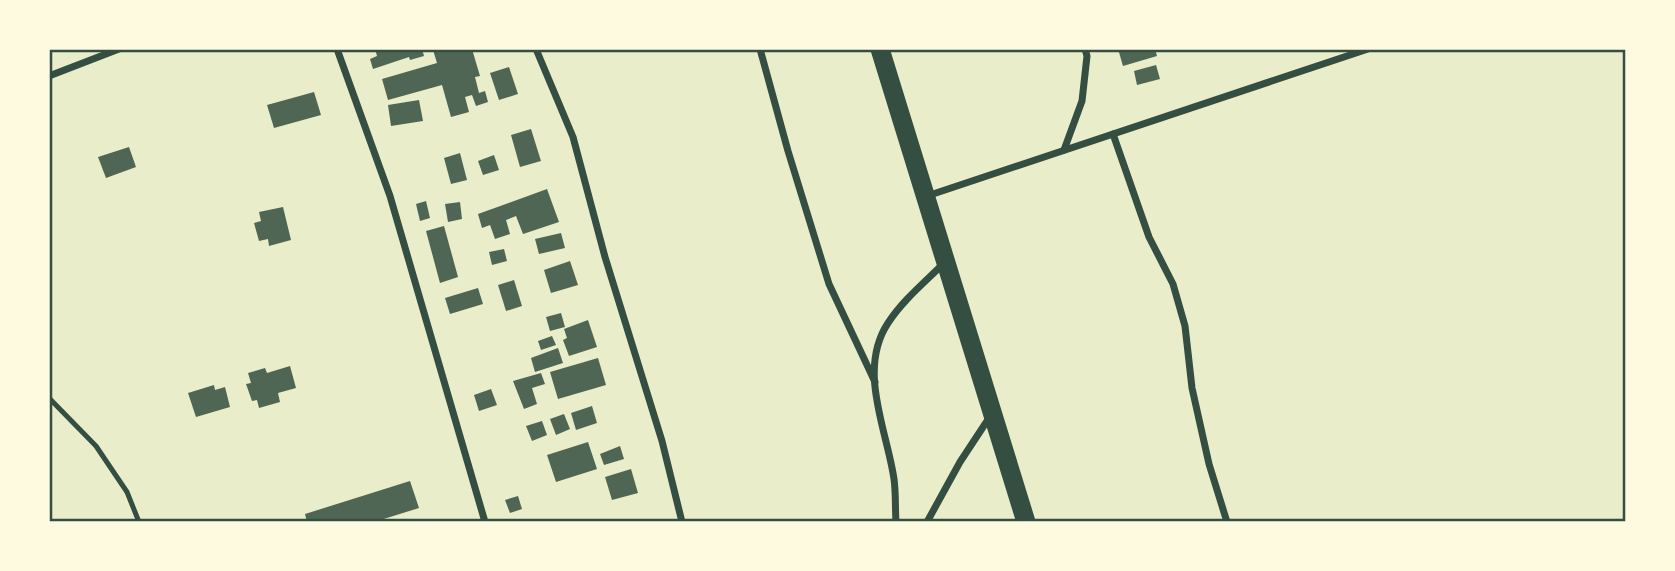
<svg xmlns="http://www.w3.org/2000/svg" width="1675" height="571" viewBox="0 0 1675 571" font-family="Manrope,sans-serif">
	<style>
		.building { fill: #4f6655 }
		.lines { fill: none; stroke-linecap: round; stroke-linejoin: round }
		.service { stroke: #344e41; stroke-width: 5 }
		.minor { stroke: #344e41; stroke-width: 7 }
		.trunk { stroke: #344e41; stroke-width: 19 }
		.neatline { fill: none; stroke: #344e41; stroke-width: 2.5 }
	</style>
	<rect width="100%" height="100%" fill="#e9edc9"/>
	<g class="building">
		<path d="M375 49H422L424 56 410 60 409 57 373 69 370 59 377 56Z"/>
		<path d="M438 49H472L480 76 475 77 479 93 485 91 488 102 476 106 472 95 465 97 469 112 451 117 442 85 388 100 382 79 437 63 433 50Z"/>
		<path d="M1118 49H1155L1157 56 1123 66Z"/>
		<path d="M1156 65 1160 79 1137 85 1134 71Z"/>
		<path d="M509 67 518 94 499 100 490 73Z"/>
		<path d="M314 92 321 115 274 128 267 105Z"/>
		<path d="M419 100 423 121 391 126 388 105Z"/>
		<path d="M531 129 541 161 520 167 511 135Z"/>
		<path d="M129 147 136 167 106 178 98 157Z"/>
		<path d="M460 153 467 180 451 184 444 158Z"/>
		<path d="M494 155 499 170 483 175 478 161Z"/>
		<path d="M547 189 559 222 523 234 516 216 506 220 510 234 495 239 490 225 482 228 478 214Z"/>
		<path d="M426 201 430 218 420 221 416 204Z"/>
		<path d="M460 202 462 219 448 222 445 204Z"/>
		<path d="M283 207 291 240 269 246 268 239 259 241 254 223 261 221 259 212Z"/>
		<path d="M444 226 458 277 440 283 426 231Z"/>
		<path d="M561 233 565 248 539 254 535 239Z"/>
		<path d="M504 249 507 261 492 265 489 252Z"/>
		<path d="M570 261 578 285 551 293 544 270Z"/>
		<path d="M514 280 522 306 506 311 498 285Z"/>
		<path d="M478 288 483 304 450 314 445 298Z"/>
		<path d="M561 313 565 327 550 331 546 317Z"/>
		<path d="M588 320 597 347 569 356 563 340 567 338 564 329Z"/>
		<path d="M552 336 556 345 541 350 538 341Z"/>
		<path d="M558 348 563 363 535 372 531 358Z"/>
		<path d="M598 358 606 385 558 399 550 372Z"/>
		<path d="M290 366 296 388 278 393 280 402 259 408 257 400 252 401 246 384 251 383 248 373 265 368 267 373Z"/>
		<path d="M541 373 545 384 532 388 537 404 524 409 513 381Z"/>
		<path d="M214 385 215 390 225 387 230 407 196 417 188 393Z"/>
		<path d="M491 389 497 405 479 411 474 395Z"/>
		<path d="M592 406 597 423 576 430 571 413Z"/>
		<path d="M564 414 570 429 556 435 550 419Z"/>
		<path d="M542 421 547 435 532 441 526 426Z"/>
		<path d="M588 442 597 469 556 482 547 455Z"/>
		<path d="M620 446 624 459 604 465 600 454Z"/>
		<path d="M631 469 638 493 612 500 605 477Z"/>
		<path d="M410 481 419 508 374 522H307L305 514Z"/>
		<path d="M518 496 522 509 510 513 505 500Z"/>
	</g>
	<g class="lines">
		<path class="service" d="M49 398 96 446 127 492 139 522"/>
		<g class="minor">
			<path d="M337 49 390 196 485 522"/>
			<path d="M536 49 573 137 605 257 662 441 682 522"/>
			<path d="M760 49 788 151 829 284 875 382"/>
			<path d="M49 76 119 49"/>
			<path d="M1113 134 1149 237 1173 284 1185 326 1192 388 1209 464 1227 522"/>
			<path d="M1064 150 1082 101 1087 56 1085 49"/>
			<path d="M927 196 1368 49"/>
			<path d="M896 522C895 508 896 493 894 479 887 430 857 370 888 323 903 300 924 283 943 264"/>
			<path d="M927 522 960 462 989 418"/>
		</g>
		<path class="trunk" d="M880 49 1026 522"/>
	</g>
	<rect width="1675" height="571" fill="none" stroke="#fefae0" stroke-width="102"/>
	<rect x="51" y="51" width="1573" height="469" class="neatline"/>
</svg>
